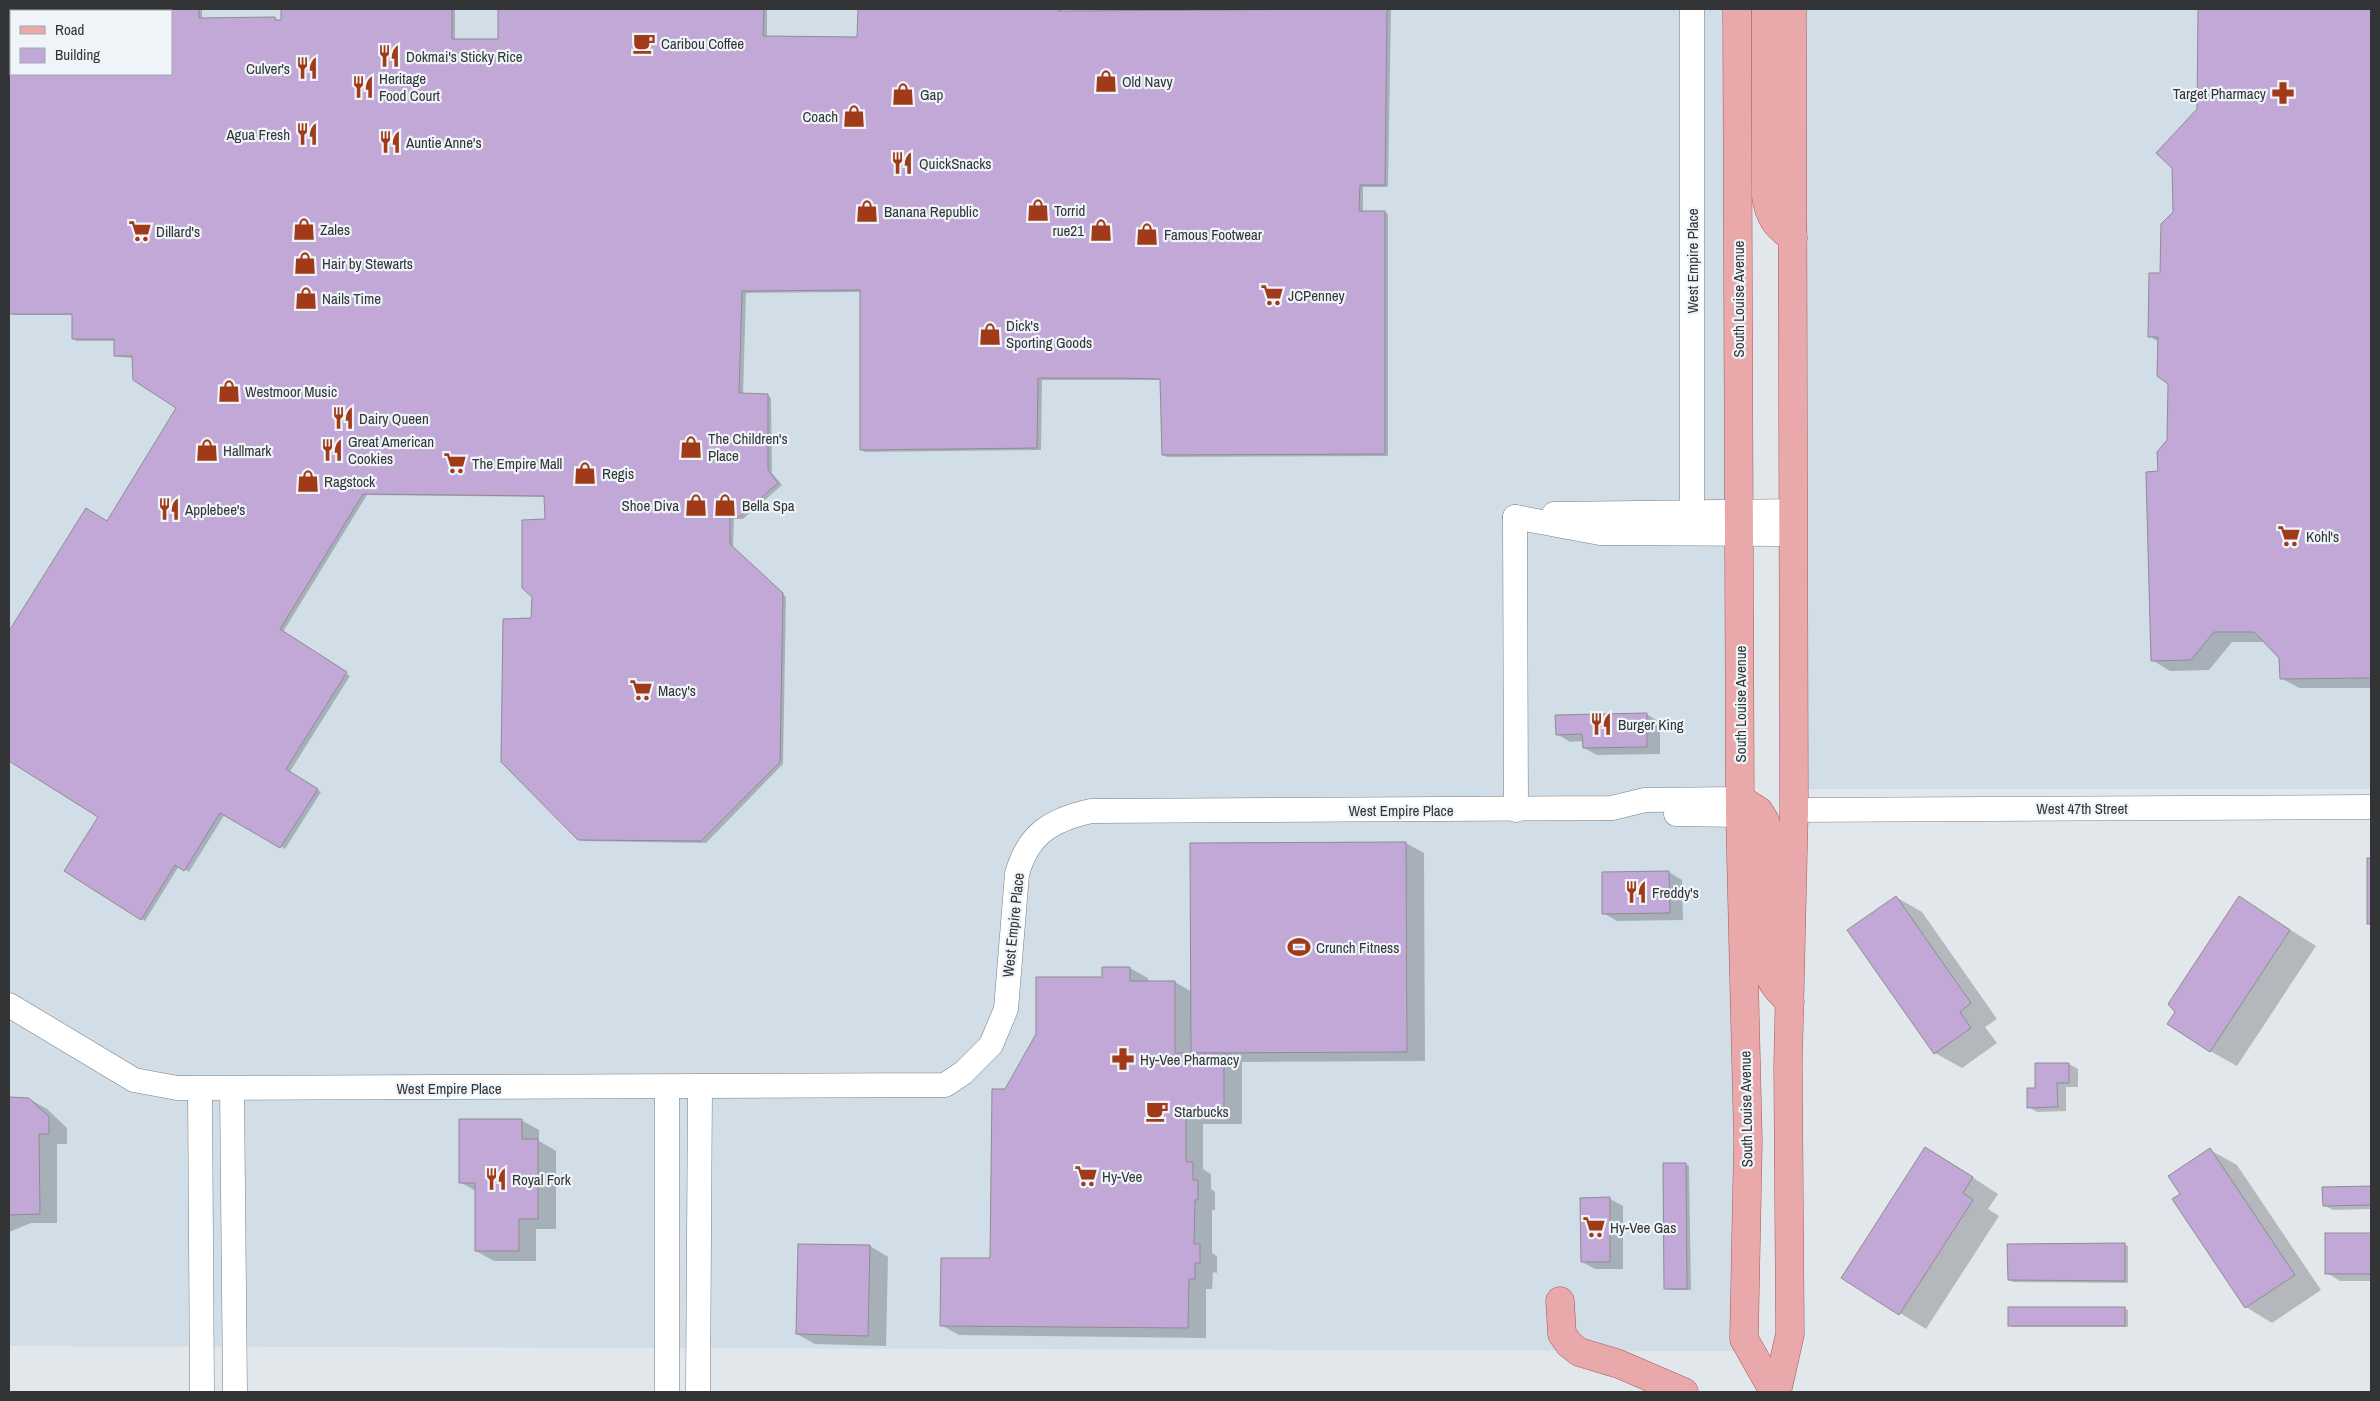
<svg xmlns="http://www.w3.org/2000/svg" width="2380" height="1401" viewBox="0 0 2380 1401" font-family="'Archivo Narrow',sans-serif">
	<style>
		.built { fill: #d1dde7; fill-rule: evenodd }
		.shadow { fill: #0003 }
		.building { fill: #c2a8d7; stroke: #8f8c92 }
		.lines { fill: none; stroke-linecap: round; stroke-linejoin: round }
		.minor-casing { stroke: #7a7f83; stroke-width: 25 }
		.major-casing { stroke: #a05a5c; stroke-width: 29 }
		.minor { stroke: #fff; stroke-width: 24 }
		.major { stroke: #e9a9aa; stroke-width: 28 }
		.labels { text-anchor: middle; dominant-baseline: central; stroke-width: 4.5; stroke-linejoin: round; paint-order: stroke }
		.poi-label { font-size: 15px; fill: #323436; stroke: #eff4f9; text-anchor: start }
		.street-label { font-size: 15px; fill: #323436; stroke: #eff4f9 }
	</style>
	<rect width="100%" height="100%" fill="#e2e7ec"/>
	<g class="built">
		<path d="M9 9H1726L1734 1351 9 1346ZM11 11H171V74H11Z"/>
		<path d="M1804 9H2371V789H1805Z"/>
	</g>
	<g class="shadow">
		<rect x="31" y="9" width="38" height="2"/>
		<path d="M164 9H202V19L275 18 279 21H283V9H455V40H499V9H767V37L858 38 859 9H1062L1061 12H1160V9H1391L1388 187H1363V212H1385L1388 214V456L1167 457 1163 455 1161 380H1042L1041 450 865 452 861 450V292L746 293 743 395H768L771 398 772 473 782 485 743 519H734L733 547 786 597 783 764 706 843 583 841 578 839 532 619 546 520V497L367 495 283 632 350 676 289 773 321 792 285 849 225 814 189 872 179 866 145 921 65 871 100 816 9 759V633L87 510 107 522 178 408 134 358 119 357 115 355V341H77L73 339V315H13L9 313V20H11V74H171V11H164Z"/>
		<path d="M2199 9H2371V688H2299L2281 678V657L2266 642H2232L2209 670 2170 671 2152 660 2159 473 2168 441 2170 384 2159 342 2149 336 2161 274 2199 110Z"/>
		<path d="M1646 714 1660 722V754L1597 755 1584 748V741L1570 742 1557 734Z"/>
		<path d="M1406 843 1424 853 1425 1061 1242 1062V1124H1203V1169L1211 1174V1189L1215 1192V1210H1212V1253L1217 1256V1273L1213 1272 1212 1289H1206V1338L959 1335 941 1325 991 1259 1006 1090 1103 979 1130 968 1148 978V982H1175L1192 992Z"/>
		<path d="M2368 859H2371V925L2368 924Z"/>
		<path d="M1669 872 1682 880 1683 920 1617 921 1603 913Z"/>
		<path d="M1896 897 1922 912 1997 1019 1985 1027 1997 1043 1962 1068 1935 1053Z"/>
		<path d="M2240 898 2316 946 2237 1066 2210 1051Z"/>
		<path d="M2069 1064 2078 1069V1087H2066V1111L2037 1112 2029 1107 2036 1089Z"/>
		<path d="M9 1099H29L47 1109 67 1128V1144H57V1223H31L9 1232Z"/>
		<path d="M521 1120 539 1130V1141L556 1151V1229H536V1261H494L476 1251V1191L460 1182Z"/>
		<path d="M2210 1150 2237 1165 2321 1290 2272 1323 2246 1307 2181 1194Z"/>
		<path d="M1685 1164 1689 1166 1691 1290H1670L1666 1288Z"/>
		<path d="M1952 1164 1998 1194 1988 1209 1999 1216 1926 1329 1843 1278Z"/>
		<path d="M2371 1187V1209L2333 1210 2324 1205V1189Z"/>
		<path d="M1610 1199 1623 1206V1269H1595L1582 1262Z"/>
		<path d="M2371 1234V1281H2340L2327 1273 2326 1235Z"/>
		<path d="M2124 1244 2128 1246V1283L2013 1282 2009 1280Z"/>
		<path d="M870 1246 888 1257 886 1346 815 1344 797 1334Z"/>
		<path d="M2124 1308 2128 1310V1327H2013L2009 1325Z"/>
	</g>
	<g class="building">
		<rect x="30" y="9" width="36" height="2"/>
		<path d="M163 9H199V18L275 17V20H281V9H452V39H498V9H764L763 36 857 37 858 9H1058V11L1387 9 1385 185H1360L1359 211H1385V454L1162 455 1160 379 1121 378H1038L1037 448 860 450V290L742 291 739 393 768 394V470L778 483 739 517H730V544L783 593 780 762 701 841 578 840 501 762 503 619 531 618 532 597 522 588V520L545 519 544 496 363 494 280 629 347 672 286 769 318 789 280 848 220 813 184 871 175 865 141 920 64 871 98 817 9 761V631L86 508 107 521 176 408 133 380 132 356H114V339H72V314H9V19H11V74H171V11H163Z"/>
		<path d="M2198 9H2371V678L2280 679 2279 658 2254 632H2214L2191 660 2151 661 2146 472 2158 471 2157 452 2167 440 2168 384 2157 376 2158 337H2148L2149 273H2160L2161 224 2173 212 2172 168 2156 153 2197 109Z"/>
		<path d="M1647 713V747L1583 748 1582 734 1556 735 1555 715Z"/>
		<path d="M1406 842 1407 1052 1191 1053 1190 843Z"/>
		<rect x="2367" y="858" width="4" height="66"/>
		<path d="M1669 871 1670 913 1602 914V872Z"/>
		<path d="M1896 896 1971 1003 1960 1012 1971 1028 1934 1054 1847 930Z"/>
		<path d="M2239 896 2290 930 2210 1052 2167 1024 2175 1012 2168 1004Z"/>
		<path d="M1102 967H1130V981H1175V1053H1224V1114H1186V1162H1193V1180H1198V1200H1195L1194 1244H1200V1263H1195V1279H1189L1188 1328 940 1326 941 1258H990L992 1089H1005L1036 1034V977H1102Z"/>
		<path d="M2035 1063H2069V1083H2057L2058 1107 2027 1108V1088H2035Z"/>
		<path d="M9 1097 29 1098 49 1117V1134H39L40 1214 9 1215Z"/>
		<path d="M459 1119H522V1139H538V1219H519V1251H475V1183H459Z"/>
		<path d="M1925 1147 1973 1177 1963 1193 1973 1200 1899 1315 1841 1278Z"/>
		<path d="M2210 1148 2295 1275 2245 1308 2172 1199 2180 1194 2168 1176Z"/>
		<path d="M1663 1163H1686L1687 1289H1664Z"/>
		<path d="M2371 1186V1205L2323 1206 2322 1187Z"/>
		<path d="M1610 1197V1262H1581L1580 1198Z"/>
		<rect x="2325" y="1233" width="46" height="41"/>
		<path d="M2125 1243V1281L2008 1280 2007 1244Z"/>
		<path d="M798 1244 870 1245 868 1336 796 1334Z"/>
		<rect x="2008" y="1307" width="117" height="19"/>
	</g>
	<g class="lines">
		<defs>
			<g id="minor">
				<path d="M1692 9V513"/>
				<path d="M1554 514 1793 511"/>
				<path d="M1515 517 1516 810"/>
				<path d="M1515 517 1600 533 1793 534"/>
				<path d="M1794 810 2371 807"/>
				<path d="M1676 814 1740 815"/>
				<path d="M9 1005 134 1080 177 1088 945 1085 963 1073 991 1045 1006 1009 1017 874C1028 834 1051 820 1091 811L1612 808 1645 800 1740 799"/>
				<path d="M667 1088V1392"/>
				<path d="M200 1089 202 1392"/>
				<path d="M232 1089 235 1392"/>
				<path d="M698 1392 700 1088"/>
			</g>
			<g id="major">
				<path d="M1737 9 1740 815 1748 1141 1744 1339 1774 1392"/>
				<path d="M1766 9V196C1769 217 1776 226 1793 238"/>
				<path d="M1740 799 1759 811 1765 821 1768 833V969C1771 985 1779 991 1790 1002"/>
				<path d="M1560 1301 1562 1334 1569 1344 1579 1352 1619 1364 1684 1392"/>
				<path d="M1777 1392 1790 1334 1788 1064 1794 810 1792 9"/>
			</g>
		</defs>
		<use href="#minor" class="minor-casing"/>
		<use href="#major" class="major-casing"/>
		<use href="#minor" class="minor"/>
		<use href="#major" class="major"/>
	</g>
	<defs>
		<symbol id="cafe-bare" viewBox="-9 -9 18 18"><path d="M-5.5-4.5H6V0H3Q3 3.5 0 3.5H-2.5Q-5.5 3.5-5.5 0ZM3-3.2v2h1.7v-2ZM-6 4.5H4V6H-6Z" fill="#a13a19" stroke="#eff4f9" stroke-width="2.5" paint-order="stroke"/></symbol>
		<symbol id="restaurant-bare" viewBox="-9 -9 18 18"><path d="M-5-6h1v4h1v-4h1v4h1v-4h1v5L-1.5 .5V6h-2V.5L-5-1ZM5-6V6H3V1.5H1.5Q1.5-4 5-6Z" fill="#a13a19" stroke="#eff4f9" stroke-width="2.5" paint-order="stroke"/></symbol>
		<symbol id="shop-bare" viewBox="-9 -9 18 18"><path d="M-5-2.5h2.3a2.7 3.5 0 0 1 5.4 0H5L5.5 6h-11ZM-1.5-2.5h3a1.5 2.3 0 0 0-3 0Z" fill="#a13a19" stroke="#eff4f9" stroke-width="2.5" paint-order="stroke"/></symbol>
		<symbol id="pharmacy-bare" viewBox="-9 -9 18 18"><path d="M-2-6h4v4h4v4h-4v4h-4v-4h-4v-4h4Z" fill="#a13a19" stroke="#eff4f9" stroke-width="2.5" paint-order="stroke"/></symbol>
		<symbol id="supermarket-bare" viewBox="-9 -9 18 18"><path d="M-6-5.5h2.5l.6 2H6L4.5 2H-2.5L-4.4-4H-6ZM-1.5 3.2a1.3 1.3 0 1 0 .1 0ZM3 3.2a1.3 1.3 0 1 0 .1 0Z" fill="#a13a19" stroke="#eff4f9" stroke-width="2.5" paint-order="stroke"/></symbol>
		<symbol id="stadium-bare" viewBox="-9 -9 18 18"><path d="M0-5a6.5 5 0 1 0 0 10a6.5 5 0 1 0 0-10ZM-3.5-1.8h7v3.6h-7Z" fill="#a13a19" stroke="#eff4f9" stroke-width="2.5" paint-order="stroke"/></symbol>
	</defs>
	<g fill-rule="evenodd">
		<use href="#cafe-bare" x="628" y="27" width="32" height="32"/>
		<use href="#restaurant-bare" x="373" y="40" width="32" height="32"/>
		<use href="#restaurant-bare" x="291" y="52" width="32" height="32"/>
		<use href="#shop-bare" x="1090" y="65" width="32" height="32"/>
		<use href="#restaurant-bare" x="347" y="71" width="32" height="32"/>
		<use href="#pharmacy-bare" x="2267" y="77" width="32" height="32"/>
		<use href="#shop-bare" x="887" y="78" width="32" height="32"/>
		<use href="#shop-bare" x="838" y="100" width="32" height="32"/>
		<use href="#restaurant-bare" x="291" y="118" width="32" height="32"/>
		<use href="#restaurant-bare" x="374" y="126" width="32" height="32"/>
		<use href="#restaurant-bare" x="886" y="147" width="32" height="32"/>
		<use href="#shop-bare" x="1022" y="194" width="32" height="32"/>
		<use href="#shop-bare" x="851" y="195" width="32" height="32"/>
		<use href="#shop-bare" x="288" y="213" width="32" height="32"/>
		<use href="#shop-bare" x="1085" y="214" width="32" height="32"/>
		<use href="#supermarket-bare" x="124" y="215" width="32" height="32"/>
		<use href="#shop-bare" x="1131" y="218" width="32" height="32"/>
		<use href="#shop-bare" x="289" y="247" width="32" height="32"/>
		<use href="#supermarket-bare" x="1256" y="279" width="32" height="32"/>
		<use href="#shop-bare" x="290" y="282" width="32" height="32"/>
		<use href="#shop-bare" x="974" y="318" width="32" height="32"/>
		<use href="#shop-bare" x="213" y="375" width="32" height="32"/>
		<use href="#restaurant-bare" x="327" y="402" width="32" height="32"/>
		<use href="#shop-bare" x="675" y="431" width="32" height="32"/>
		<use href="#shop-bare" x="191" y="434" width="32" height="32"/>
		<use href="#restaurant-bare" x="316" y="434" width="32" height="32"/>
		<use href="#supermarket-bare" x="439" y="447" width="32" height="32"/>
		<use href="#shop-bare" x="569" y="457" width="32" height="32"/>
		<use href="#shop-bare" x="292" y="465" width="32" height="32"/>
		<use href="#shop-bare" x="680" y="489" width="32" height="32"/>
		<use href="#shop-bare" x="709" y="489" width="32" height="32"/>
		<use href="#restaurant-bare" x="153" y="493" width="32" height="32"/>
		<use href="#supermarket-bare" x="2273" y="520" width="32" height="32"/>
		<use href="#supermarket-bare" x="625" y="674" width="32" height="32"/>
		<use href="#restaurant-bare" x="1585" y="708" width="32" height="32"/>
		<use href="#restaurant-bare" x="1620" y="876" width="32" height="32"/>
		<use href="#stadium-bare" x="1283" y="931" width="32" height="32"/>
		<use href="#pharmacy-bare" x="1107" y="1043" width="32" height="32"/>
		<use href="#cafe-bare" x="1141" y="1095" width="32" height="32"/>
		<use href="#supermarket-bare" x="1070" y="1160" width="32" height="32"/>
		<use href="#restaurant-bare" x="480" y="1163" width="32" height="32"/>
		<use href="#supermarket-bare" x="1578" y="1211" width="32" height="32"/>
	</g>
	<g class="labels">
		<g class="poi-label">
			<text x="661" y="43">Caribou Coffee</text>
			<text x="406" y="56">Dokmai's Sticky Rice</text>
			<text x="290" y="68" text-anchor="end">Culver's</text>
			<text x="379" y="78">Heritage<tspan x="379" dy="17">Food Court</tspan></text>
			<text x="1122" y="81">Old Navy</text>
			<text x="2266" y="93" text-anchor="end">Target Pharmacy</text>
			<text x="920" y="94">Gap</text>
			<text x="838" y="116" text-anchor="end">Coach</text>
			<text x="290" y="134" text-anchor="end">Agua Fresh</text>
			<text x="406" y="142">Auntie Anne's</text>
			<text x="919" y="163">QuickSnacks</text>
			<text x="1054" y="210">Torrid</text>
			<text x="884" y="211">Banana Republic</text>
			<text x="320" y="229">Zales</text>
			<text x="1084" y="230" text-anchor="end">rue21</text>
			<text x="156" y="231">Dillard's</text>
			<text x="1164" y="234">Famous Footwear</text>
			<text x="322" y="263">Hair by Stewarts</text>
			<text x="1288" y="295">JCPenney</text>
			<text x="322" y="298">Nails Time</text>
			<text x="1006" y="325">Dick's<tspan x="1006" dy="17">Sporting Goods</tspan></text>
			<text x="245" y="391">Westmoor Music</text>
			<text x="359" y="418">Dairy Queen</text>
			<text x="708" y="438">The Children's<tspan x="708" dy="17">Place</tspan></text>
			<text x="348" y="441">Great American<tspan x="348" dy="17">Cookies</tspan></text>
			<text x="223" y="450">Hallmark</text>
			<text x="472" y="463">The Empire Mall</text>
			<text x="602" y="473">Regis</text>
			<text x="324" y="481">Ragstock</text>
			<text x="679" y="505" text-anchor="end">Shoe Diva</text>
			<text x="742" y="505">Bella Spa</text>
			<text x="185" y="509">Applebee's</text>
			<text x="2306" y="536">Kohl's</text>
			<text x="658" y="690">Macy's</text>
			<text x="1618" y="724">Burger King</text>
			<text x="1652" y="892">Freddy's</text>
			<text x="1316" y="947">Crunch Fitness</text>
			<text x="1140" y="1059">Hy-Vee Pharmacy</text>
			<text x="1174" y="1111">Starbucks</text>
			<text x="1102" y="1176">Hy-Vee</text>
			<text x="512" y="1179">Royal Fork</text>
			<text x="1610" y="1227">Hy-Vee Gas</text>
		</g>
		<g class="street-label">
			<text transform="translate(1692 261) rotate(-90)">West Empire Place</text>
			<text transform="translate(1738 299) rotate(-90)">South Louise Avenue</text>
			<text transform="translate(1740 704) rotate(-90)">South Louise Avenue</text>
			<text x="2082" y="808">West 47th Street</text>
			<text x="1401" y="810">West Empire Place</text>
			<text transform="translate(1013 925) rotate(-84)">West Empire Place</text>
			<text x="449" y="1088">West Empire Place</text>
			<text transform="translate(1746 1109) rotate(-91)">South Louise Avenue</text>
		</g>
	</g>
	<rect width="2380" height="1401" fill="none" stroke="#323436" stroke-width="20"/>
	<rect x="10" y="10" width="162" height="65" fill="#eff4f9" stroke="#a3a7ab"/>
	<rect x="20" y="26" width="25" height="8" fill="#e9a9aa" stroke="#a3a7ab"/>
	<text x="55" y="35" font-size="15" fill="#323436">Road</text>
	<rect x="20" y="48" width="25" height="15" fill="#c2a8d7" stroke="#a3a7ab"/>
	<text x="55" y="60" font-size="15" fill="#323436">Building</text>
</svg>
